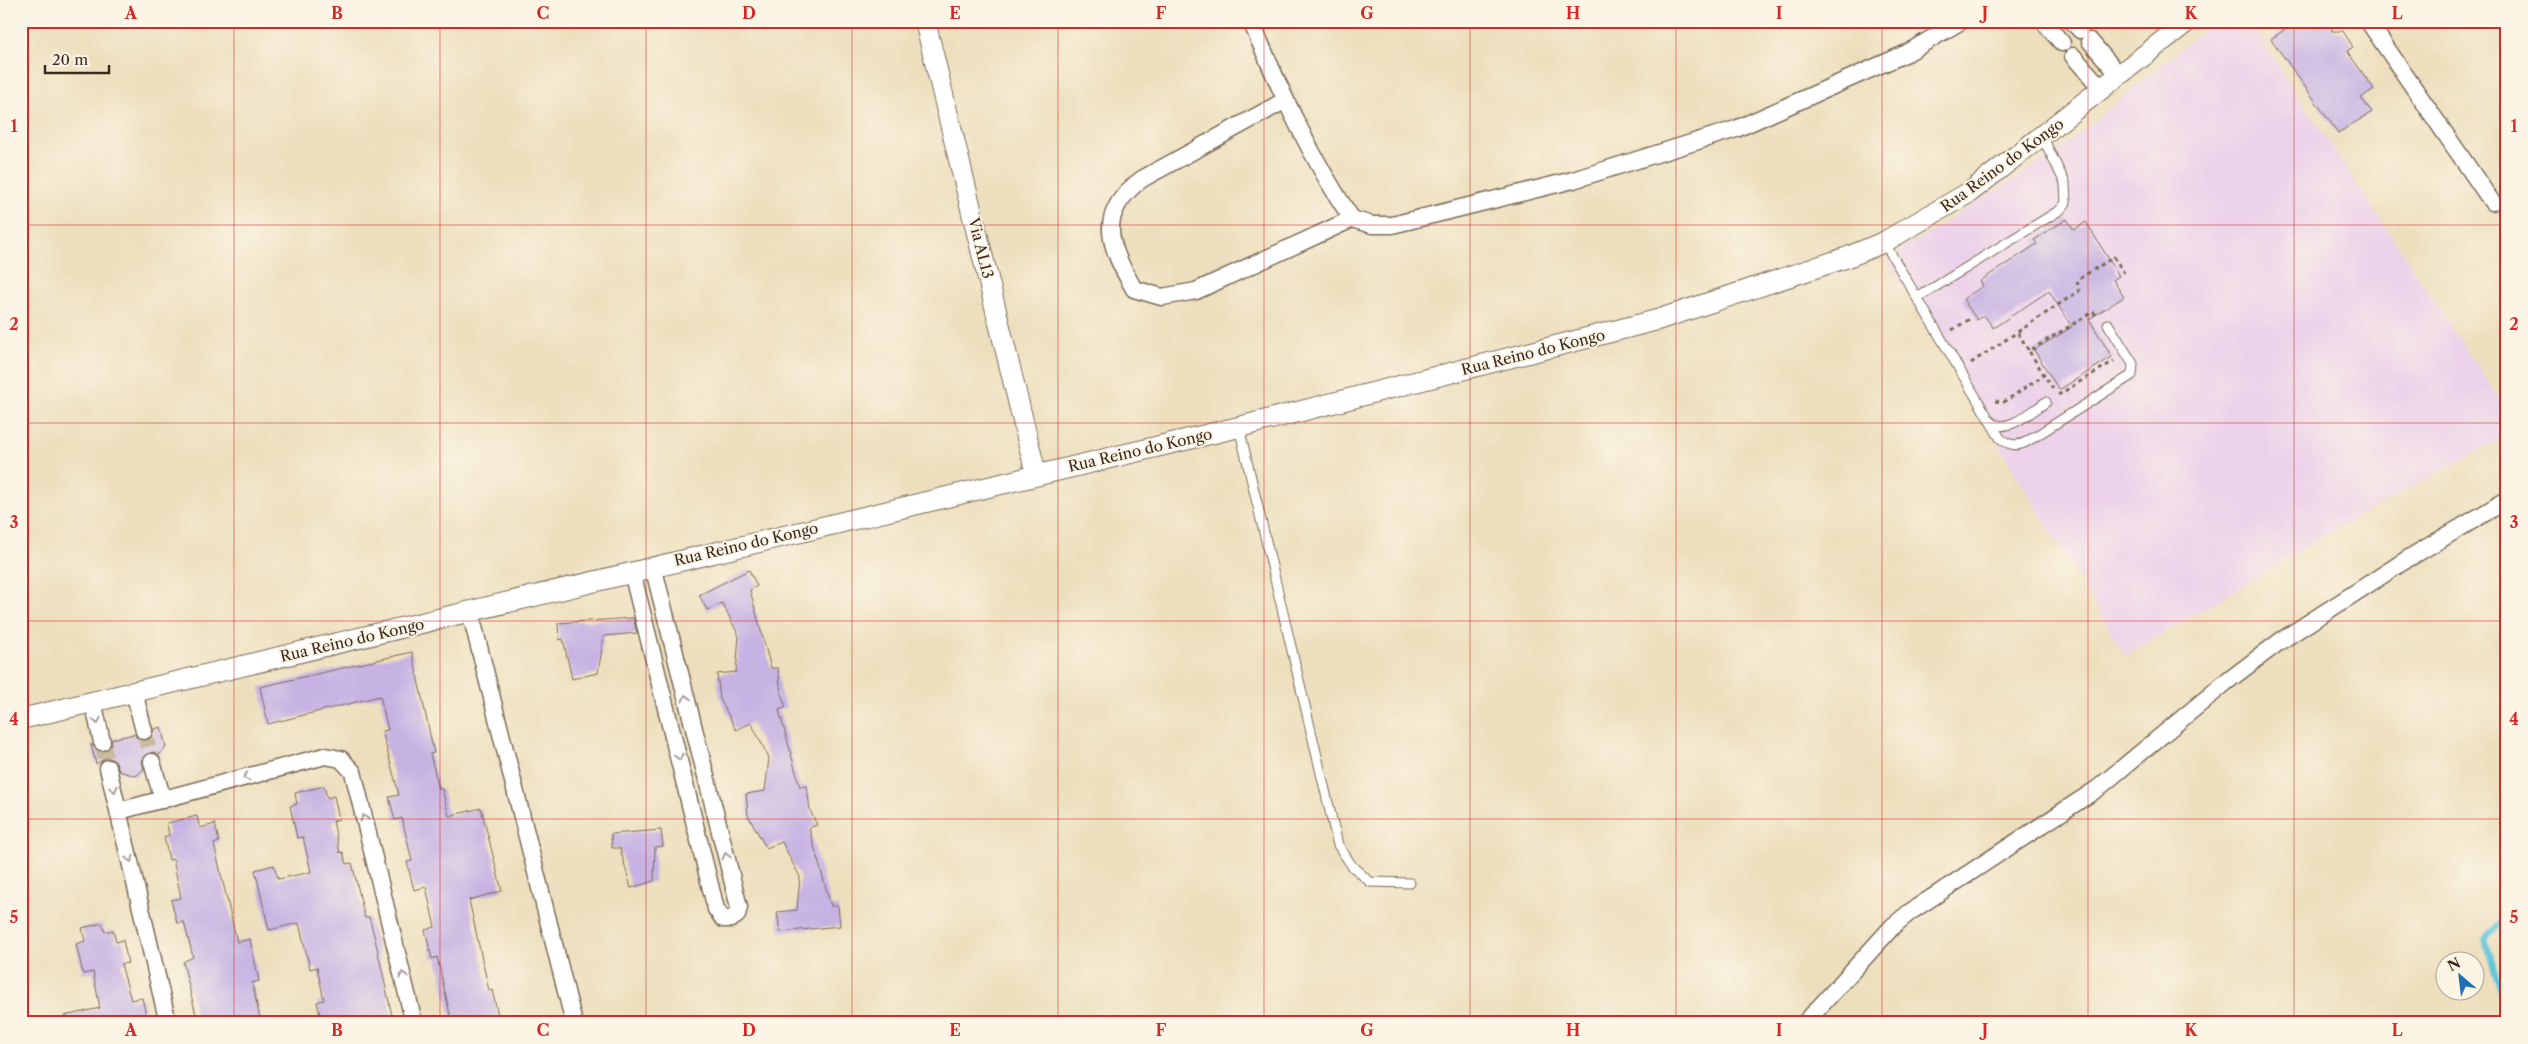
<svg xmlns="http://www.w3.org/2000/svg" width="2528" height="1044" viewBox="0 0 2528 1044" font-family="'Libre Caslon Text',serif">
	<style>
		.built { fill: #ecd1ea }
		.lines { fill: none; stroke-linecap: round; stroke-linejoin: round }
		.stream { stroke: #5ec6da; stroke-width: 6 }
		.building { fill: #c6b2e3 }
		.minor-tunnel { stroke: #c9bb9d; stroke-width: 16; stroke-dasharray: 16 8; stroke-linecap: butt }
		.service-casing { stroke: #796956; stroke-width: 11 }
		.minor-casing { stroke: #796956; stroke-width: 19 }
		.tertiary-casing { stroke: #796956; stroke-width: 22 }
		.path { stroke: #796956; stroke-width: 3; stroke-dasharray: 4 4; stroke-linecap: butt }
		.service { stroke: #fff; stroke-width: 9 }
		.minor { stroke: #fff; stroke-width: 16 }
		.tertiary { stroke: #fff; stroke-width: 20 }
		.oneway { stroke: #a79f9a }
		.grid { fill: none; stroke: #d62828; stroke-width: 1; stroke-opacity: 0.55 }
		.labels { text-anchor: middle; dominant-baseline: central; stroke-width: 4; stroke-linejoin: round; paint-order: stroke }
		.street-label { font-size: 15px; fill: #3b2a1e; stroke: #fcf5e5 }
		.neatline { fill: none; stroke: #d62828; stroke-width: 2 }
		.grid-label { font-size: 16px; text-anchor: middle; font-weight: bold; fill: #d62828 }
	</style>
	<rect width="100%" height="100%" fill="#fcf5e5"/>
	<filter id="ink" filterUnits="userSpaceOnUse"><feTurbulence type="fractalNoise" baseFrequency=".02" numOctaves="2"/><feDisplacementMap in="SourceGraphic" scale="10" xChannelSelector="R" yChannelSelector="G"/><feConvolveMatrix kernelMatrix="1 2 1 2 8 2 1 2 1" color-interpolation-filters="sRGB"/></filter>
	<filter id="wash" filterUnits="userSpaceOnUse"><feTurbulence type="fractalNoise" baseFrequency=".0096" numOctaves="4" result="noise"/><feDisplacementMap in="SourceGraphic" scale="20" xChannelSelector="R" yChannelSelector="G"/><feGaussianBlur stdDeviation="1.12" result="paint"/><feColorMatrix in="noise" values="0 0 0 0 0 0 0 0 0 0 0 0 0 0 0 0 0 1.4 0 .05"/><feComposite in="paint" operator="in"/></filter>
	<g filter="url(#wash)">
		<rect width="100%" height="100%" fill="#eddfbd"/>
		<path class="built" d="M2214 21H2249L2507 411V435L2334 530 2126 656 1887 259 2061 149Z"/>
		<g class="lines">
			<path class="stream" d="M2507 916 2485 939 2507 1010"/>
		</g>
		<g id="blocks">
			<g class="building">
				<path d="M2297 21H2331L2332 31H2343L2353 47 2347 51 2374 89 2361 98 2372 112 2338 133 2271 39Z"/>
				<path d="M2067 219 2074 230 2086 222 2119 276 2113 280 2124 297 2089 319 2112 357 2059 390 2034 350 2072 327 2049 291 1993 328 1984 315 1977 320 1963 299 1983 286 1980 281 2037 244 2034 240Z"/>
				<path d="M749 570 757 586 750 590 771 668H778L781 694 786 707 779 710 800 787 807 786 810 810 817 825 809 828 831 906H838L840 926 780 932 777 912 797 910 800 877 782 842 766 848 748 815 746 794 765 791 769 758 751 723 736 730 720 699 717 674 736 672 739 636 722 603 707 610 699 595Z"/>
				<path d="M633 618 637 633 604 636 598 673 572 679 563 639 559 640 558 623Z"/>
				<path d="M412 652 434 753 430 754 439 789H442L449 816 481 808 502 891 469 900 489 991 492 990 500 1023H452L437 957 432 959 425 930 435 927 426 887 414 890 407 862 412 861 402 818 395 820 389 797 399 795 382 731 388 730 380 696 268 724 260 687Z"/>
				<path d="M161 727 166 747 159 755 154 752 145 755 142 760 144 769 136 776 119 771 116 762 110 758H105L96 764 91 744 99 751 105 752 111 745 112 739 134 734 137 738 146 741 151 738 154 729Z"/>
				<path d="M324 786 327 798 334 796 339 819 333 821 340 853 343 852 346 864 352 863 365 918 369 917 375 939 393 1020 382 1023H322L317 1002 324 1000 317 967 310 969 299 923 269 930 255 870 274 865 278 879 311 872 303 837 297 838 290 806 297 804 295 793Z"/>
				<path d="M197 816 200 828 215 824 219 842 214 844 237 942 250 939 259 981 252 983 261 1023H198L183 962 193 957 184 922 177 923 171 900 181 898 173 859 169 860 164 837 169 835 167 823Z"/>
				<path d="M661 830 663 846 655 847 654 881 631 888 620 848H612L611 834Z"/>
				<path d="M102 923 105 932 113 930 116 942 123 940 128 963 121 964 131 1000 142 998 148 1023H65L64 1016 100 1008 93 972 83 974 76 944 85 941 82 928Z"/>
			</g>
		</g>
	</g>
	<g filter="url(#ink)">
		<use href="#blocks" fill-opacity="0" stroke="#796956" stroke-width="1"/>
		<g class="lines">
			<g class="minor-tunnel">
				<path d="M144 731 152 762"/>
				<path d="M102 742 108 768"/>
			</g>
			<defs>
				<g id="service">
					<path d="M1884 242 2000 438C2009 446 2018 447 2028 441L2132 375 2133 364 2108 324"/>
					<path d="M1917 298 2060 210 2066 203 2065 183 2042 136"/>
					<path d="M1990 421C2005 436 2032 411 2046 402"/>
					<path d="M1239 427 1338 845 1352 866 1370 882 1410 883"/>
				</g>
				<g id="minor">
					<path d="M1251 21C1280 90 1310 157 1352 219L1372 225H1392L1573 180 1736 129 1907 53 1961 21"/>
					<path d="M2043 21 2062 43"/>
					<path d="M2072 21 2080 30"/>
					<path d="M2368 21 2492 202"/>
					<path d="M2090 41 2119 75"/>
					<path d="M2073 56 2102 89"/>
					<path d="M1284 101 1142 179C1095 214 1109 245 1134 289L1162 297 1196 291 1352 219"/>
					<path d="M632 572 716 909 723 919H731L737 915 739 907 653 566"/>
					<path d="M470 611 574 1023"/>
					<path d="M134 692 144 731"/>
					<path d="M93 701 102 742"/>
					<path d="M152 762 163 800"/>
					<path d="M108 768 168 1023"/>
					<path d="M119 811 325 756 341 759 353 772 414 1023"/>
					<path d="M1805 1023 1893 926 1910 912 2097 789 2225 683 2279 642 2409 558 2507 500"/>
				</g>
				<g id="tertiary">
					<path d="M925 21 1036 474"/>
					<path d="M21 719 1239 427 1657 320 1848 257 1884 242 1970 192 2188 21"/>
				</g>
			</defs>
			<use href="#service" class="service-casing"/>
			<use href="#minor" class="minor-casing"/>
			<use href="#tertiary" class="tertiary-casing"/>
			<g class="path">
				<path d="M1952 330 1970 319"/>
				<path d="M2018 333 2029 351"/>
				<path d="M1971 363 2079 291 2077 280 2114 257 2124 273"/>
				<path d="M2053 389 2029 351 2093 312 2096 315"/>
				<path d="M2058 395 2114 361"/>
				<path d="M1995 401 2004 402 2044 375"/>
			</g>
			<use href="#service" class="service"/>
			<use href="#minor" class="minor"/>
			<use href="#tertiary" class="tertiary"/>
		</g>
		<defs><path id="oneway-chevron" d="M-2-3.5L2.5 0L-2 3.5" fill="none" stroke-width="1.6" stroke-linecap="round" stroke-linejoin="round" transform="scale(1.25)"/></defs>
		<g class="oneway">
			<use href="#oneway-chevron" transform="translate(686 698) rotate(-104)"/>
			<use href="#oneway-chevron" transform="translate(97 721) rotate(78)"/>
			<use href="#oneway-chevron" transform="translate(679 757) rotate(76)"/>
			<use href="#oneway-chevron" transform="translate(246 777) rotate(165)"/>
			<use href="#oneway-chevron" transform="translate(114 789) rotate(76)"/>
			<use href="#oneway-chevron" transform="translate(364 818) rotate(-104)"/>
			<use href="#oneway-chevron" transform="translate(726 856) rotate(-104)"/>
			<use href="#oneway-chevron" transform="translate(130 859) rotate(77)"/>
			<use href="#oneway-chevron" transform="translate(403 975) rotate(-104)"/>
		</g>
	</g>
	<path class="grid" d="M234 21V1023M440 21V1023M646 21V1023M852 21V1023M1058 21V1023M1264 21V1023M1470 21V1023M1676 21V1023M1882 21V1023M2088 21V1023M2294 21V1023M21 225H2507M21 423H2507M21 621H2507M21 819H2507"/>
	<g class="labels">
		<g class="street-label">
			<text transform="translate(2002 165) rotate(-36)">Rua Reino do Kongo</text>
			<text transform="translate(981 248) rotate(76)">Via AL13</text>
			<text transform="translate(1533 352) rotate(-14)">Rua Reino do Kongo</text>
			<text transform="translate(1140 450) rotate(-13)">Rua Reino do Kongo</text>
			<text transform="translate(746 544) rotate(-13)">Rua Reino do Kongo</text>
			<text transform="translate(352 640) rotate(-13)">Rua Reino do Kongo</text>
		</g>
	</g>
	<rect width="2528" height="1044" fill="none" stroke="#fcf5e5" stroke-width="55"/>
	<g transform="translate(2460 976) rotate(332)"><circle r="24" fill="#fcf5e5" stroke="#afa495"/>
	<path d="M0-4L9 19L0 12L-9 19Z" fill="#1f6fb2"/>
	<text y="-8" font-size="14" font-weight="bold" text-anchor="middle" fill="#3b2a1e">N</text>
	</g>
	<path d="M45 65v8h64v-8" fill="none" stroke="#3b2a1e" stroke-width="2.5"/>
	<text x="52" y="65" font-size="15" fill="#3b2a1e" stroke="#fcf5e5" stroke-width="4" paint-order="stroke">20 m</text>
	<rect x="28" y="28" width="2472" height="988" class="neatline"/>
	<g class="grid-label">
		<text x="131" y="19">A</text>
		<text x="337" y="19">B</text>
		<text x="543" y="19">C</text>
		<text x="749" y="19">D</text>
		<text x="955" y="19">E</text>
		<text x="1161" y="19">F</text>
		<text x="1367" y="19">G</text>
		<text x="1573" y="19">H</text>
		<text x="1779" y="19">I</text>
		<text x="1985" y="19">J</text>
		<text x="2191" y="19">K</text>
		<text x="2397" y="19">L</text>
		<text x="14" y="132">1</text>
		<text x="2514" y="132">1</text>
		<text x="14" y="330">2</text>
		<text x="2514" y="330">2</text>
		<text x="14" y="528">3</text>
		<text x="2514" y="528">3</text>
		<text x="14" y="725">4</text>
		<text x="2514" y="725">4</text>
		<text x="14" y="923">5</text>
		<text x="2514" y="923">5</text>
		<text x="131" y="1036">A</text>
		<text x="337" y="1036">B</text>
		<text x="543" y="1036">C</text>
		<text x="749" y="1036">D</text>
		<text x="955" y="1036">E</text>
		<text x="1161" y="1036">F</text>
		<text x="1367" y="1036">G</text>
		<text x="1573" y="1036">H</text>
		<text x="1779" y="1036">I</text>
		<text x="1985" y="1036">J</text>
		<text x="2191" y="1036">K</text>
		<text x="2397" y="1036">L</text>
	</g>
</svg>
